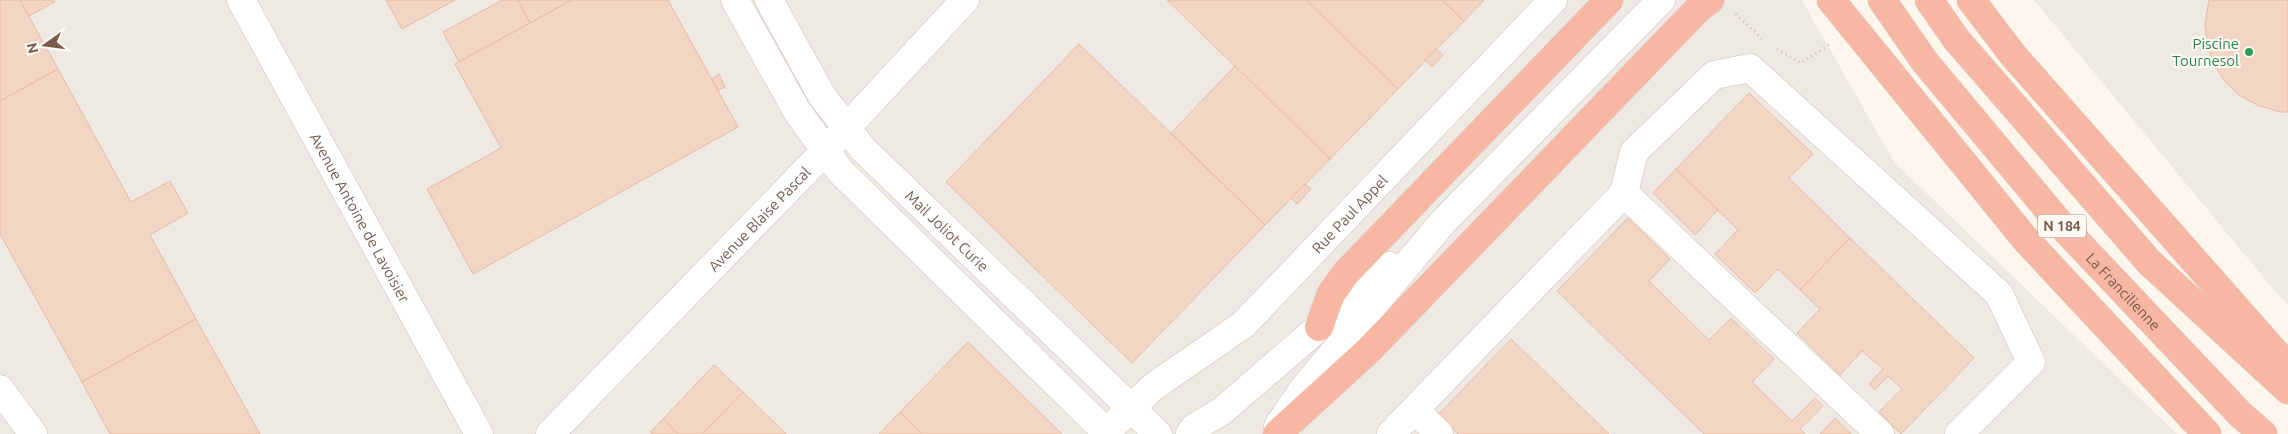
<svg xmlns="http://www.w3.org/2000/svg" width="2288" height="434" viewBox="0 0 2288 434" font-family="Ubuntu,sans-serif">
	<style>
		.industrial { fill: #efe9e4 }
		.building { fill: #f3d5c3; stroke: #e6bba3 }
		.lines { fill: none; stroke-linecap: round; stroke-linejoin: round }
		.minor-casing { stroke: #d1beb0; stroke-width: 29 }
		.highway-casing { stroke: #dad1cd; stroke-width: 29 }
		.path { stroke: #d9b8a5; stroke-width: 3; stroke-dasharray: 1 4; stroke-linecap: butt }
		.minor { stroke: #fff; stroke-width: 28 }
		.highway { stroke: #f7b7a3; stroke-width: 28 }
		.leisure-dot { fill: #2e9e5b; stroke: #fffaf3; stroke-width: 2 }
		.labels { text-anchor: middle; dominant-baseline: central; stroke-width: 4.5; stroke-linejoin: round; paint-order: stroke }
		.shield { fill: #fffaf3; stroke: #a28b7f; stroke-width: 1 }
		.shield-label { font-size: 14px; font-weight: bold; fill: #7a5c4d }
		.leisure-label { font-size: 15px; fill: #27864d; stroke: #fffaf3; text-anchor: end }
		.street-label { font-size: 15px; fill: #7a5c4d; stroke: #fffaf3 }
	</style>
	<rect width="100%" height="100%" fill="#fdf6ec"/>
	<g class="industrial">
		<path d="M0 0H1802L1894 162 2177 434H0Z"/>
		<path d="M2034 0H2288V305L2274 290Z"/>
	</g>
	<g class="building">
		<path d="M0 0H20L58 69 0 101Z"/>
		<path d="M20 0H54L55 2 29 16Z"/>
		<path d="M386 0H455L402 29Z"/>
		<path d="M502 0H518L530 23 459 62 443 32Z"/>
		<path d="M518 0H572L530 23Z"/>
		<path d="M572 0H668L738 127 473 274 427 189 501 148 455 64Z"/>
		<path d="M1167 0H1306L1398 89 1330 159Z"/>
		<path d="M1306 0H1442L1464 21 1398 89Z"/>
		<path d="M1442 0H1484L1464 21Z"/>
		<path d="M2209 0H2288V112H2280L2257 105 2239 95 2223 79 2212 60 2207 43 2205 24Z"/>
		<path d="M1079 44 1265 225 1132 363 946 182Z"/>
		<path d="M1436 49 1443 55 1432 67 1425 60Z"/>
		<path d="M1235 66 1330 159 1265 225 1171 133Z"/>
		<path d="M58 69 131 202 170 181 188 213 150 235 196 319 82 382 0 234V101Z"/>
		<path d="M719 74 725 87 718 90 712 79Z"/>
		<path d="M1749 93 1813 154 1789 178 1850 238 1800 290 1778 269 1755 293 1715 254 1738 230 1676 169Z"/>
		<path d="M1676 169 1718 210 1695 235 1653 193Z"/>
		<path d="M1305 184 1311 189 1297 204 1291 198Z"/>
		<path d="M1628 218 1670 259 1649 281 1709 340 1731 318 1774 359 1752 382 1792 421 1815 398 1823 406 1800 429 1805 434H1704L1557 291Z"/>
		<path d="M1850 238 1974 358 1901 434 1879 412 1902 389 1888 376 1875 390 1869 384 1883 369 1862 351 1840 375 1797 333 1820 309 1800 290Z"/>
		<path d="M196 319 260 434H110L82 382Z"/>
		<path d="M1511 339 1609 434H1458L1438 415Z"/>
		<path d="M968 342 1062 434H922L900 412Z"/>
		<path d="M714 365 743 392 702 434H678L663 419Z"/>
		<path d="M743 392 786 434H702Z"/>
		<path d="M900 412 922 434H879Z"/>
		<path d="M1835 418 1851 434H1820Z"/>
		<path d="M663 419 678 434H652L650 432Z"/>
	</g>
	<g class="lines">
		<defs>
			<g id="minor">
				<path id="s1" d="M241 0 479 434"/>
				<path d="M735 0 797 111 840 171 1108 434"/>
				<path id="s2" d="M769 0 822 96 863 149 1158 434"/>
				<path d="M0 389 33 434"/>
				<path d="M1415 410 1439 434"/>
				<path d="M1278 426 1304 388 1443 222 1661 0"/>
				<path id="s3" d="M550 434 824 152 965 0"/>
				<path id="s4" d="M1104 434 1153 387 1244 324 1553 0"/>
				<path d="M1190 434 1195 427 1222 411 1390 266"/>
				<path d="M1391 434 1624 193"/>
				<path d="M1880 434 1624 193 1634 152 1714 75 1750 68 1999 294 2031 362 1959 434"/>
			</g>
			<g id="highway">
				<path d="M1831 0 2026 240 2207 434"/>
				<path id="s5" d="M1882 0 1925 62 2061 225 2241 415 2263 434"/>
				<path d="M1929 0 1956 39 2149 262 2288 390"/>
				<path d="M1971 0 2013 55 2288 367"/>
				<path d="M1319 327 1331 294 1346 273 1609 0"/>
				<path d="M1277 434 1369 350 1699 8 1710 0"/>
			</g>
		</defs>
		<use href="#minor" class="minor-casing"/>
		<use href="#highway" class="highway-casing"/>
		<g class="path">
			<path d="M1736 14 1762 39"/>
			<path d="M1777 49 1801 63 1829 45"/>
		</g>
		<use href="#minor" class="minor"/>
		<use href="#highway" class="highway"/>
	</g>
	<circle class="leisure-dot" cx="2249" cy="52" r="5"/>
	<g class="labels">
		<rect class="shield" x="2038" y="214.5" width="48" height="23" rx="4"/>
		<g class="shield-label">
			<text x="2062" y="226">N 184</text>
		</g>
		<g class="leisure-label">
			<text x="2239" y="43">Piscine<tspan x="2239" dy="17">Tournesol</tspan></text>
		</g>
		<g class="street-label">
			<text stroke="none"><textPath href="#s4" startOffset="331">Rue Paul Appel</textPath></text>
			<text stroke="none"><textPath href="#s1" startOffset="248">Avenue Antoine de Lavoisier</textPath></text>
			<text stroke="none"><textPath href="#s3" startOffset="300">Avenue Blaise Pascal</textPath></text>
			<text stroke="none"><textPath href="#s2" startOffset="294">Mail Joliot Curie</textPath></text>
			<text stroke="none"><textPath href="#s5" startOffset="379">La Francilienne</textPath></text>
		</g>
	</g>
	<g transform="translate(45 45) rotate(256)" stroke="#fffaf3" stroke-width="4" paint-order="stroke">
	<path d="M0-4L9 19L0 12L-9 19Z" fill="#7a5c4d"/>
	<text y="-8" font-size="14" font-weight="bold" text-anchor="middle" fill="#7a5c4d">N</text>
	</g>
</svg>
